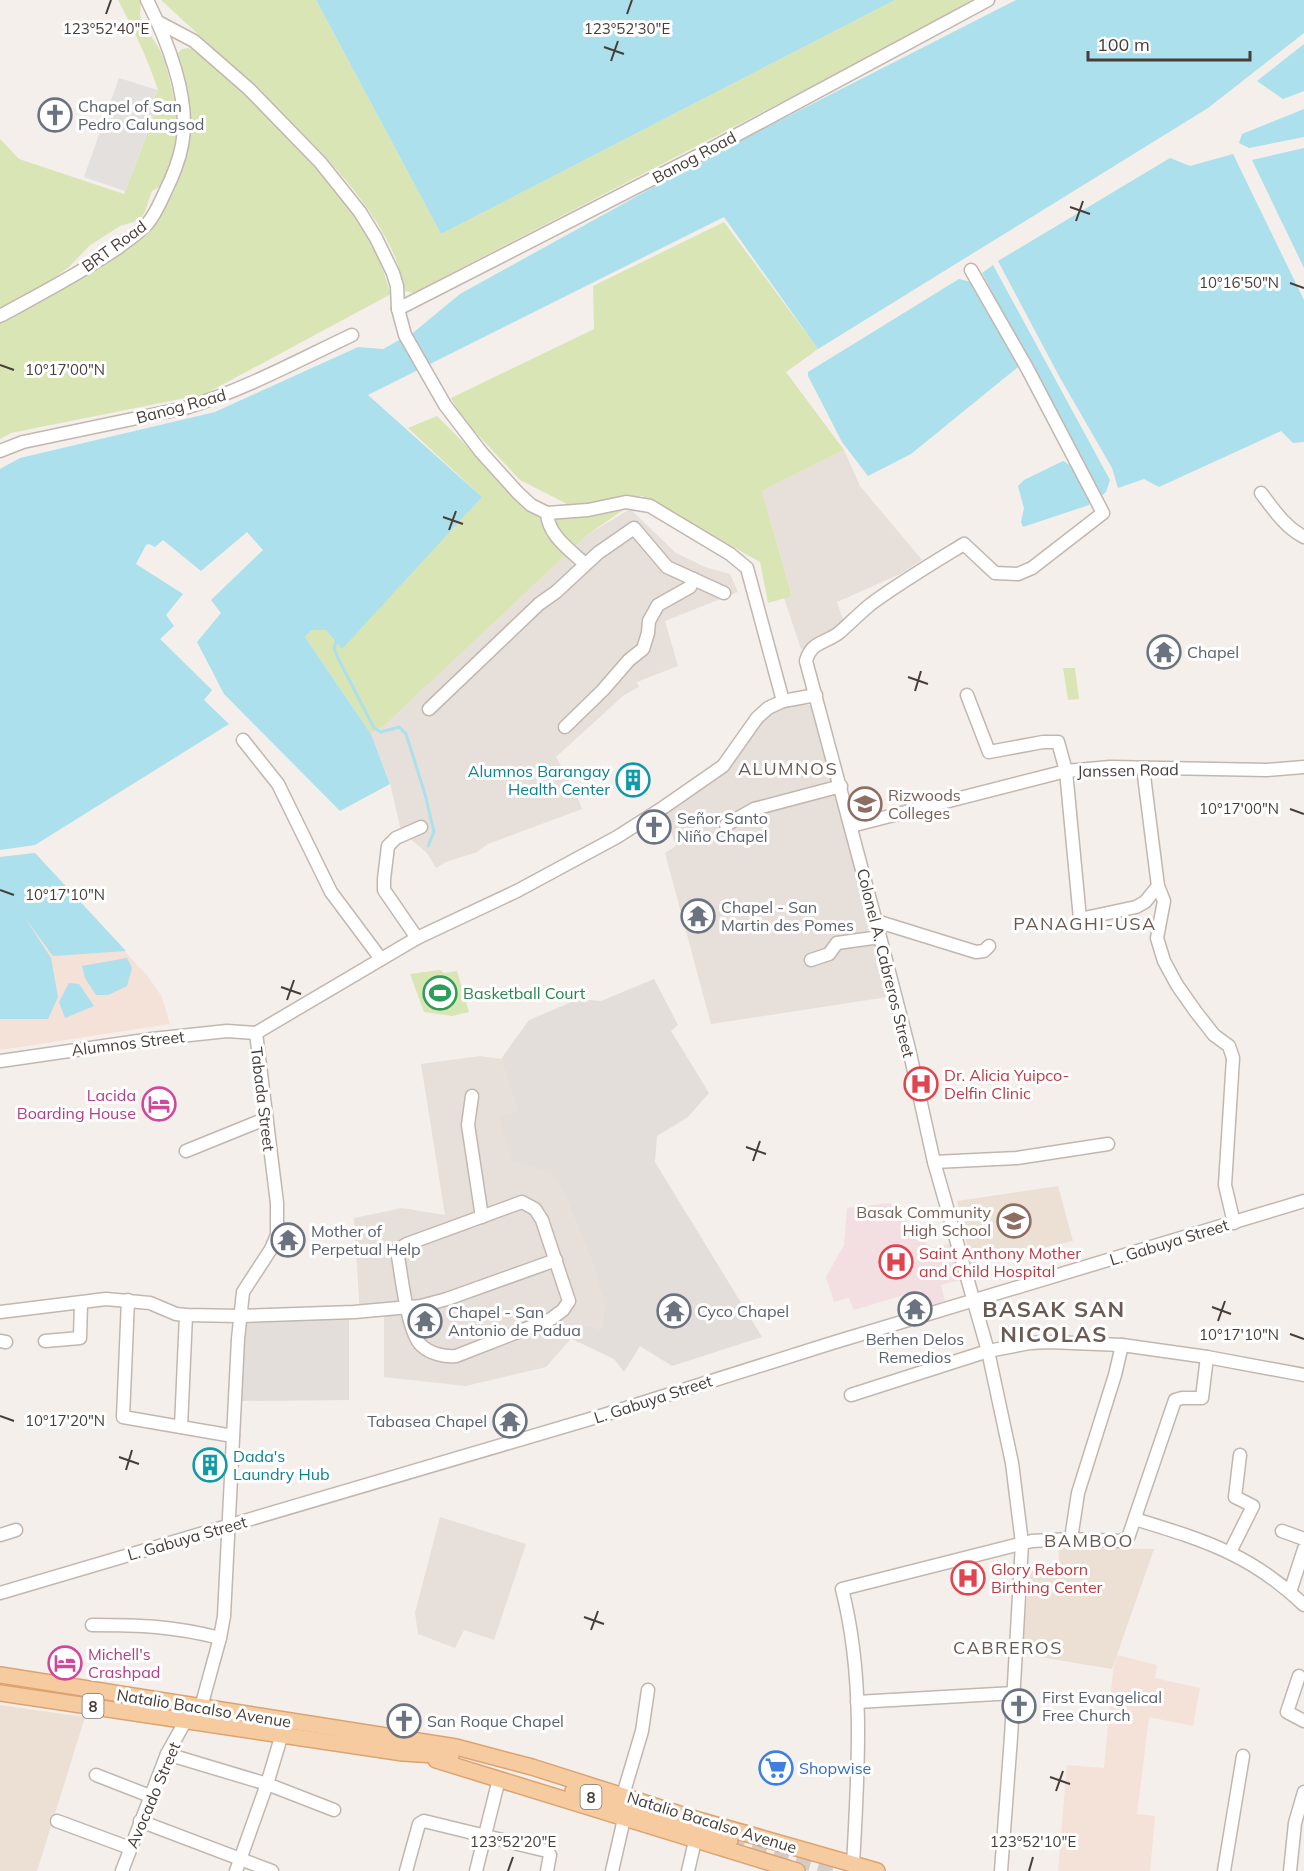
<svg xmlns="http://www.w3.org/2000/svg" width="1304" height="1871" viewBox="0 0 1304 1871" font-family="Mulish,sans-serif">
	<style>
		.residential { fill: #e7dfd9 }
		.commercial { fill: #f4e1d7 }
		.industrial { fill: #e4dedb }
		.education { fill: #ece0d5 }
		.medical { fill: #f3dfe1 }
		.green { fill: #dae5b6 }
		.parking { fill: #e3e0de }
		.water { fill: #abe0ec }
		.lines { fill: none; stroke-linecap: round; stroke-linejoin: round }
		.stream { stroke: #abe0ec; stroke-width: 3 }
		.major-tunnel { stroke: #d1ccc7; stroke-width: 15; stroke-dasharray: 15 8; stroke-linecap: butt }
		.minor-casing { stroke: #c2b7b0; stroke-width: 15 }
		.major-casing { stroke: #dca370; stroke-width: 18 }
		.minor { stroke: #fff; stroke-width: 12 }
		.major { stroke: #f7cba0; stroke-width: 15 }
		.ticks { fill: none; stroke: #473e39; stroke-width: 2 }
		.labels { text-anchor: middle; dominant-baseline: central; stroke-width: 6; stroke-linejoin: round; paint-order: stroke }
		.shield { fill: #fff; stroke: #7e7874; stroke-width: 1.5 }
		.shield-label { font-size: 15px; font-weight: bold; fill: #473e39 }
		.worship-label { font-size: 16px; fill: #5b616d; stroke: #fff; text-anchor: start }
		.street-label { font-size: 16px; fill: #473e39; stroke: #fff }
		.culture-label { font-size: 16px; fill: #0d838f; stroke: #fff; text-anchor: end }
		.education-label { font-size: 16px; fill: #785e54; stroke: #fff; text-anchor: start }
		.leisure-label { font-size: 16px; fill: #27864d; stroke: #fff; text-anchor: start }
		.health-label { font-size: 16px; fill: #be3a42; stroke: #fff; text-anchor: start }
		.hotel-label { font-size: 16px; fill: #b23c85; stroke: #fff; text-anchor: end }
		.shop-label { font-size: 16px; fill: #366cbe; stroke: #fff; text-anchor: start }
		.neighbourhood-label { font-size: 18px; letter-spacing: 1.5px; fill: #6a5a51; stroke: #fff }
		.district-label { font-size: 22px; font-weight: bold; letter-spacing: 1.5px; fill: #6a5a51; stroke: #fff }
		.ticks-label { font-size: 15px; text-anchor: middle; fill: #473e39; stroke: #fff; stroke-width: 6; stroke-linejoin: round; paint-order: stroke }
	</style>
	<rect width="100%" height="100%" fill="#f4efea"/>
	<g class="residential">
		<path d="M844 450 860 486 922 560 900 574 837 602 844 623 801 649 784 598 792 595 762 491Z"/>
		<path d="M630 509 676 553 705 567 730 574 738 592 665 621 678 666 637 682 639 687 624 695 556 757 576 793 582 809 488 844 477 852 446 862 436 868 427 853 401 831 390 783 371 734 385 725 587 535Z"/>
		<path d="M785 705H818L894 996 711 1024 665 853 676 846 665 814 725 768 770 710Z"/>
		<path d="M480 1056 501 1059 517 1112 562 1190 593 1265 605 1309 600 1329 583 1325 546 1367 466 1386 384 1377V1314L360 1315 354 1218 402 1208 445 1215 421 1064Z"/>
		<path d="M440 1517 526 1544 494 1640 464 1630 455 1648 418 1634 415 1613Z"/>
	</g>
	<g class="commercial">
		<path d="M35 853 149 978 162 997 170 1024 0 1050V857Z"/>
		<path d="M1117 1655 1157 1665 1155 1678 1200 1688 1193 1726 1149 1717 1137 1814 1155 1816 1150 1871H1058L1067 1765 1104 1768 1113 1671Z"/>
	</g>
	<g class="industrial">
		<path d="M654 979 678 1025 671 1031 709 1093 688 1117 657 1136 655 1162 762 1337 672 1366 640 1346 624 1372 614 1359 572 1339 583 1325 600 1329 605 1309 593 1265 562 1190 552 1173 511 1160 499 1117 517 1112 501 1059 529 1020 579 999 601 1001Z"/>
		<path d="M349 1319V1400L241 1401 244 1321Z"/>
	</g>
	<g class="education">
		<path d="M1058 1186 1073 1241 971 1264 957 1201Z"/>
		<path d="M1059 1548 1154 1549 1112 1669 1021 1654 1030 1570H1058Z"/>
		<path d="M0 1705 85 1717 37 1871H0Z"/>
	</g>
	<path class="medical" d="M890 1203 931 1248 952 1243 962 1280 941 1285 945 1301 925 1306 920 1290 854 1310 849 1298 834 1302 826 1277 844 1245 847 1208Z"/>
	<g class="green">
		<path d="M118 0H141L140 13 141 21 160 50 165 61 176 106 179 137 168 171 161 186 152 191 144 214 137 221 120 226 89 246 69 267 42 287 0 308V139L19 159 124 194 156 111 154 98 158 90C147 57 134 30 118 0Z"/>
		<path d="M161 0H316L441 234 895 0H979L413 293 405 291C403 282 401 273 398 265 374 196 291 121 238 72 213 48 187 24 161 0Z"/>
		<path d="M188 48C211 55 236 86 254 103 294 144 337 186 368 235 379 252 384 275 391 294L205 394 11 433 0 439V323L110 260 146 236 159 220 182 166 189 141 188 103 182 69 177 54 182 49Z"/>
		<path d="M724 222 818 349 786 372 844 450 762 491 792 596 768 603 760 562 642 496 571 506 520 480 462 418 451 398 594 329 593 286Z"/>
		<path d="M437 416 539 518 592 514 629 506 587 535 385 725 371 734 305 637 312 630H326L342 648 482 497 408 428Z"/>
		<path d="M1063 668H1075L1079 699 1068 700Z"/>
		<path d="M440 970 444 973 457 971 469 1012 452 1016 424 1012 410 974Z"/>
	</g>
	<path class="parking" d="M119 78 158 90 154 98 156 111 125 191 84 177Z"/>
	<g class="water">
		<path d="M316 0H895L441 234Z"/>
		<path d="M1016 0H1304V33L1208 108 818 349 724 217 368 395 482 497 342 649 326 630H312L305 637 371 734 390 784 340 811 224 694 197 642 221 613 211 600 263 550 247 532 201 571 163 540 155 547 149 544 146 545 136 564 183 594 166 615 174 626 160 639 212 690 204 700 229 724 35 845 0 850V469L20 458 215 412 358 347 383 349 414 332 460 294 706 158Z"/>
		<path d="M1304 44V91L1283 99 1257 81Z"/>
		<path d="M1304 109V137L1249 148 1239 143 1242 134Z"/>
		<path d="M1304 148V268L1252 160Z"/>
		<path d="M1233 154 1304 300V442L1293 443 1281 431 1159 487 1144 479 1118 488 1112 468 1059 376 998 261 1170 158 1190 166Z"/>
		<path d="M993 265 1110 480 1106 492 1100 497 982 273Z"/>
		<path d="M959 279 971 282 1018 367 911 454 868 476 842 442 808 376V372Z"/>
		<path d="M1063 461 1076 469 1090 498 1089 505 1023 527 1021 522 1024 508 1018 486 1024 480Z"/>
		<path d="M35 853 126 951 53 956 25 918 51 958 58 997 48 1019H0V857Z"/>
		<path d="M127 958 132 968 127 986 108 995H96L85 978 82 966Z"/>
		<path d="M69 983 79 984 94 1006 65 1018 59 1002Z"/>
	</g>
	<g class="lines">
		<path class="stream" d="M337 639 334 648 338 658 374 728 381 732 399 727 406 734 425 794 434 832 428 846"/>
		<path class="major-tunnel" d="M730 1840 835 1871"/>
		<defs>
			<g id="minor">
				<path d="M158 22 194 41 249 89 320 162 360 212 376 238 393 273 397 286 398 309 405 335 445 405 481 452 518 493 531 505 547 513 588 510 626 502 650 506 730 554 747 568 783 701"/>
				<path d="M971 270 1027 368 1103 513 1032 568 1018 574 995 573 964 544C933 563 901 582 871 604 860 613 850 623 840 632 827 643 811 641 806 661L880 937 909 1049 934 1162 988 1351 1012 1463 1022 1543 1011 1737 1001 1871"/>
				<path d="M398 309 705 152 988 0"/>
				<path d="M0 316C40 294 81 273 119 247 128 240 139 233 147 224 155 215 160 203 165 192 172 178 179 161 182 145 191 99 167 40 147 0"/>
				<path d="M0 451 23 442 185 408C244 390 297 361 352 335"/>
				<path d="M1261 493C1274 510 1285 527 1304 537"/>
				<path d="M547 513C548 535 569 549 585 564"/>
				<path d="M967 695 989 752 1043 742H1058L1066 771 1080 919 1136 907 1145 902 1158 886"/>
				<path d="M429 709 539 604 556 592 598 553 634 528 667 567 724 593"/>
				<path d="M565 727 603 690 629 660 643 649 648 633 649 621 658 605 690 587 694 579"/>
				<path d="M243 740 278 784 331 892 381 959"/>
				<path d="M1143 768 1158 886 1164 901 1157 938 1164 961 1177 985 1196 1012 1214 1035 1229 1046 1233 1058 1225 1185 1234 1223"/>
				<path d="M726 825 754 809 841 786"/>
				<path d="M851 826 1066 771 1110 767 1267 770 1304 767"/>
				<path d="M876 921 976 952 984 951 989 946"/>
				<path d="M417 938 384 890V879L388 846 396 838 421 827"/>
				<path d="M811 960 829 954 837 943 880 937"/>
				<path d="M256 1033 417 938 517 891 617 837 664 807 723 766 757 718 768 708 783 701 816 695"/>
				<path d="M0 1061 152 1039 227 1031 256 1033"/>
				<path d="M472 1096 468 1125 482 1217"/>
				<path d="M186 1151 265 1119"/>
				<path d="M934 1162 1017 1158 1108 1144"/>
				<path d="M522 1202 535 1209 542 1220 569 1301 563 1310 551 1319 456 1356C445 1357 430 1354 421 1345 407 1331 401 1272 397 1250L407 1244Z"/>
				<path d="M128 1300 123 1417 233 1436"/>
				<path d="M0 1312 106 1299 150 1303 176 1314 186 1315 240 1316 354 1312 421 1306 447 1299 556 1260"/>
				<path d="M0 1341 6 1342"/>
				<path d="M45 1341 80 1338 81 1303"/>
				<path d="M851 1395 988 1351 1030 1343 1049 1342 1122 1345 1207 1357 1304 1375"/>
				<path d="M181 1427 186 1315"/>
				<path d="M1135 1519C1203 1540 1251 1554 1304 1605"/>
				<path d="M1282 1531 1304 1539"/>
				<path d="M0 1535 16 1530"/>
				<path d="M1071 1539 1078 1493 1115 1375 1122 1345"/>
				<path d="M1230 1552 1253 1506 1235 1497 1240 1455"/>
				<path d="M1290 1592 1304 1549"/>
				<path d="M0 1593 607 1414 832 1343 1304 1201"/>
				<path d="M92 1625C139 1625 173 1626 220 1638"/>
				<path d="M1299 1676 1287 1712 1304 1721"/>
				<path d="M857 1702 1014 1693"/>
				<path d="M201 1707 220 1638 224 1616 238 1339 243 1292 271 1249 277 1235V1203L256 1033"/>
				<path d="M167 1754 267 1784 334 1810"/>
				<path d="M96 1775 150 1796"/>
				<path d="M623 1795 642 1731 648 1690"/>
				<path d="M57 1821 130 1848"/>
				<path d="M140 1821 272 1871"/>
				<path d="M853 1865C858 1772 865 1679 842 1589L1032 1541 1071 1539 1119 1541 1128 1538 1175 1400 1182 1398H1202L1207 1357"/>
				<path d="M122 1871 167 1754 186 1720"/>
				<path d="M236 1871 267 1784 282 1734"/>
				<path d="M406 1871 419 1824 424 1821 547 1851 550 1855 547 1871"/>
				<path d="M476 1871 499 1779"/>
				<path d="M612 1871 624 1819"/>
				<path d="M688 1871 695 1841"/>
				<path d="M1224 1871 1243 1756"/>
				<path d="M1290 1871 1295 1823 1304 1792"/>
			</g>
			<g id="major">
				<path d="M0 1675 456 1747 532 1767 702 1821 877 1871"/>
				<path d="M0 1693 403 1753 451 1756"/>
				<path d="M436 1760 797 1871"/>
				<path d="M573 1791 730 1840"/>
			</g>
		</defs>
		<use href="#minor" class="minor-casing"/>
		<use href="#major" class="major-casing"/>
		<use href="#minor" class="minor"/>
		<use href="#major" class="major"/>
	</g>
	<path class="ticks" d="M106 14 111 0M627 14 632 0M604 47 624 54M611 61 618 41M1070 207 1090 214M1076 221 1083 201M1290 283 1304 288M0 365 14 370M443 517 463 524M449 530 456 511M908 677 928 684M915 691 921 671M1290 809 1304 814M0 890 14 895M281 987 301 994M287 1000 294 980M746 1147 766 1154M753 1161 760 1141M1212 1307 1231 1314M1218 1321 1225 1301M1290 1334 1304 1339M0 1416 14 1421M119 1457 139 1464M126 1470 132 1450M584 1617 604 1624M591 1630 598 1611M1050 1777 1070 1784M1056 1791 1063 1771M508 1871 513 1857M1029 1871 1033 1857"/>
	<defs>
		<symbol id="church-ring" viewBox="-11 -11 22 22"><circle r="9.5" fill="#fff" stroke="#6b7280" stroke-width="1.5"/><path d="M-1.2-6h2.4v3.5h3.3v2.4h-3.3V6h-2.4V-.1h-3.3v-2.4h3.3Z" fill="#6b7280"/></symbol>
		<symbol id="temple-ring" viewBox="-11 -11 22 22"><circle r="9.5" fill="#fff" stroke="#6b7280" stroke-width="1.5"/><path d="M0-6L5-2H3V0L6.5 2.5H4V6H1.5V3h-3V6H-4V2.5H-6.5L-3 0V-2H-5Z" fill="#6b7280"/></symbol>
		<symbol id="building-ring" viewBox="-11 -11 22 22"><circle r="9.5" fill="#fff" stroke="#0f9aa8" stroke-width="1.5"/><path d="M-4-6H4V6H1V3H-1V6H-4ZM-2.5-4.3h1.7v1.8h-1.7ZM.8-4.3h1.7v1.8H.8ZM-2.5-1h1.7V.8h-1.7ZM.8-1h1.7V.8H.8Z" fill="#0f9aa8"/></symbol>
		<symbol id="university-ring" viewBox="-11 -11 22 22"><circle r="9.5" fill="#fff" stroke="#8d6e63" stroke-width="1.5"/><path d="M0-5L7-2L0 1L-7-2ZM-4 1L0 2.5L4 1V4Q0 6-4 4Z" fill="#8d6e63"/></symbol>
		<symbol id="stadium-ring" viewBox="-11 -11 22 22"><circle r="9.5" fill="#fff" stroke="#2e9e5b" stroke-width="1.5"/><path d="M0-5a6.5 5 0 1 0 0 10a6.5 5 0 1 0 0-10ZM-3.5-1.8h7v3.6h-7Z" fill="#2e9e5b"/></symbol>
		<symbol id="hospital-ring" viewBox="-11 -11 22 22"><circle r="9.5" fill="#fff" stroke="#e0444e" stroke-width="1.5"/><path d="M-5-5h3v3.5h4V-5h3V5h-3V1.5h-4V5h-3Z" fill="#e0444e"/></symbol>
		<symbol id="hotel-ring" viewBox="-11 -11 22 22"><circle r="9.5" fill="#fff" stroke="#d1479c" stroke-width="1.5"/><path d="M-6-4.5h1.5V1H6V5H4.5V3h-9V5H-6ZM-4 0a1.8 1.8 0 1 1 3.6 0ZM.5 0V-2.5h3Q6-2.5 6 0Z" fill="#d1479c"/></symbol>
		<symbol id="school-ring" viewBox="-11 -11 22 22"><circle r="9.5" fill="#fff" stroke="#8d6e63" stroke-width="1.5"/><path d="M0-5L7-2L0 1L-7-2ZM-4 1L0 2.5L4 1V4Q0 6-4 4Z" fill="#8d6e63"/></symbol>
		<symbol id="supermarket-ring" viewBox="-11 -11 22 22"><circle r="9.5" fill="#fff" stroke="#3f7fe0" stroke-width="1.5"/><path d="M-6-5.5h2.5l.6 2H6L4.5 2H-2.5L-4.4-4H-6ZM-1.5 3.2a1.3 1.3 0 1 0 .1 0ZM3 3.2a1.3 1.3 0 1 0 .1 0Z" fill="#3f7fe0"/></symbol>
	</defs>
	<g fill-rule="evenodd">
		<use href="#church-ring" x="36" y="96" width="38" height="38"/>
		<use href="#temple-ring" x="1145" y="633" width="38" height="38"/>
		<use href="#building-ring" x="614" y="761" width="38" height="38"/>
		<use href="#university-ring" x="846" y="785" width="38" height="38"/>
		<use href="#church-ring" x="635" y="808" width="38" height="38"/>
		<use href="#temple-ring" x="679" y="897" width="38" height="38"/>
		<use href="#stadium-ring" x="421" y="974" width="38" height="38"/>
		<use href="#hospital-ring" x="902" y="1065" width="38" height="38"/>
		<use href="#hotel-ring" x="140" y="1085" width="38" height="38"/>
		<use href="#school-ring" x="995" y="1202" width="38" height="38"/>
		<use href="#temple-ring" x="269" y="1221" width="38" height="38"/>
		<use href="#hospital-ring" x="877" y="1243" width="38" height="38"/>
		<use href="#temple-ring" x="896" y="1290" width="38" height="38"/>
		<use href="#temple-ring" x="655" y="1292" width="38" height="38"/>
		<use href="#temple-ring" x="406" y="1302" width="38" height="38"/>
		<use href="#temple-ring" x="491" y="1402" width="38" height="38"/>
		<use href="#building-ring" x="191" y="1446" width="38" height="38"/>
		<use href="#hospital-ring" x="949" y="1559" width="38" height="38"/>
		<use href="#hotel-ring" x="46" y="1644" width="38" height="38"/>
		<use href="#church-ring" x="1000" y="1687" width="38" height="38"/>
		<use href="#church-ring" x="385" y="1702" width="38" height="38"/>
		<use href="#supermarket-ring" x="757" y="1749" width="38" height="38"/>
	</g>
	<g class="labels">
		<g class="shield">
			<rect x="82.5" y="1694" width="21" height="24" rx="4.5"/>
			<rect x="580.5" y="1785" width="21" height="24" rx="4.5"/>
		</g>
		<g class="shield-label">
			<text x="93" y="1706">8</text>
			<text x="591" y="1797">8</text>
		</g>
		<g class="worship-label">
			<text x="78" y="106">Chapel of San<tspan x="78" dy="18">Pedro Calungsod</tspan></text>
			<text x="1187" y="652">Chapel</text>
			<text x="677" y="818">Señor Santo<tspan x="677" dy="18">Niño Chapel</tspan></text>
			<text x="721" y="907">Chapel - San<tspan x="721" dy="18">Martin des Pomes</tspan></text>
			<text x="311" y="1231">Mother of<tspan x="311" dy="18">Perpetual Help</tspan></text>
			<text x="697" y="1311">Cyco Chapel</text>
			<text x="448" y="1312">Chapel - San<tspan x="448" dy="18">Antonio de Padua</tspan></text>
			<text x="915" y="1339" text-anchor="middle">Berhen Delos<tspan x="915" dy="18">Remedios</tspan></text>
			<text x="487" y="1421" text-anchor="end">Tabasea Chapel</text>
			<text x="1042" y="1697">First Evangelical<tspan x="1042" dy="18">Free Church</tspan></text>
			<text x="427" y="1721">San Roque Chapel</text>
		</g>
		<g class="street-label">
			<text transform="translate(694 157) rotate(-28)">Banog Road</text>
			<text transform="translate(114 246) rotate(-36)">BRT Road</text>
			<text transform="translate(181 406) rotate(-15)">Banog Road</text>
			<text transform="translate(1128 770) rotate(-1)">Janssen Road</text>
			<text transform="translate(886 963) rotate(76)">Colonel A. Cabreros Street</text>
			<text transform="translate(128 1043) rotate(-7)">Alumnos Street</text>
			<text transform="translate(263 1099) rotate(83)">Tabada Street</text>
			<text transform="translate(1169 1242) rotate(-17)">L. Gabuya Street</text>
			<text transform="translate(653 1399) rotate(-18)">L. Gabuya Street</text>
			<text transform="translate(187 1538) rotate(-16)">L. Gabuya Street</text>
			<text transform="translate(204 1708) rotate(9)">Natalio Bacalso Avenue</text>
			<text transform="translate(153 1795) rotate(-67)">Avocado Street</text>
			<text transform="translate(712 1822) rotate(17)">Natalio Bacalso Avenue</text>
		</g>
		<g class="culture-label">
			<text x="610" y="771">Alumnos Barangay<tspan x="610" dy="18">Health Center</tspan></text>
			<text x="233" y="1456" text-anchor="start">Dada's<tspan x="233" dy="18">Laundry Hub</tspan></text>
		</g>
		<g class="education-label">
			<text x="888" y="795">Rizwoods<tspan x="888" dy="18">Colleges</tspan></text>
			<text x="991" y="1212" text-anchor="end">Basak Community<tspan x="991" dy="18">High School</tspan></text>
		</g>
		<g class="leisure-label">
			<text x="463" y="993">Basketball Court</text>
		</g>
		<g class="health-label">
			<text x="944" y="1075">Dr. Alicia Yuipco-<tspan x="944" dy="18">Delfin Clinic</tspan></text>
			<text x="919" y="1253">Saint Anthony Mother<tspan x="919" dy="18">and Child Hospital</tspan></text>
			<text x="991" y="1569">Glory Reborn<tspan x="991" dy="18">Birthing Center</tspan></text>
		</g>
		<g class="hotel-label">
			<text x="136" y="1095">Lacida<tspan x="136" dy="18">Boarding House</tspan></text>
			<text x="88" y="1654" text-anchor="start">Michell's<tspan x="88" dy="18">Crashpad</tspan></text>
		</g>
		<g class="shop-label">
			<text x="799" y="1768">Shopwise</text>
		</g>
		<g class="neighbourhood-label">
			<text x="788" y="768">ALUMNOS</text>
			<text x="1085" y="923">PANAGHI-USA</text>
			<text x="1089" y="1540">BAMBOO</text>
			<text x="1008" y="1647">CABREROS</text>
		</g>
		<g class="district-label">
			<text x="1054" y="1309">BASAK SAN<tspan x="1054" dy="25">NICOLAS</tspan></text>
		</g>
	</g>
	<g class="ticks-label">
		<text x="106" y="34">123°52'40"E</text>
		<text x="627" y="34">123°52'30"E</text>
		<text x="1239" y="288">10°16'50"N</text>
		<text x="65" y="375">10°17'00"N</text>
		<text x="1239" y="814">10°17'00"N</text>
		<text x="65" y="900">10°17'10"N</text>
		<text x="1239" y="1340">10°17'10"N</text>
		<text x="65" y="1426">10°17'20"N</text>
		<text x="513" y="1847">123°52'20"E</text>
		<text x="1033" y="1847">123°52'10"E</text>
	</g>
	<path d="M1088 51v9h162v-9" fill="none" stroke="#473e39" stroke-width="3"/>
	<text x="1097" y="51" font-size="18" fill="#473e39" stroke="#ffffff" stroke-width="4.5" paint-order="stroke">100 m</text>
</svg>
